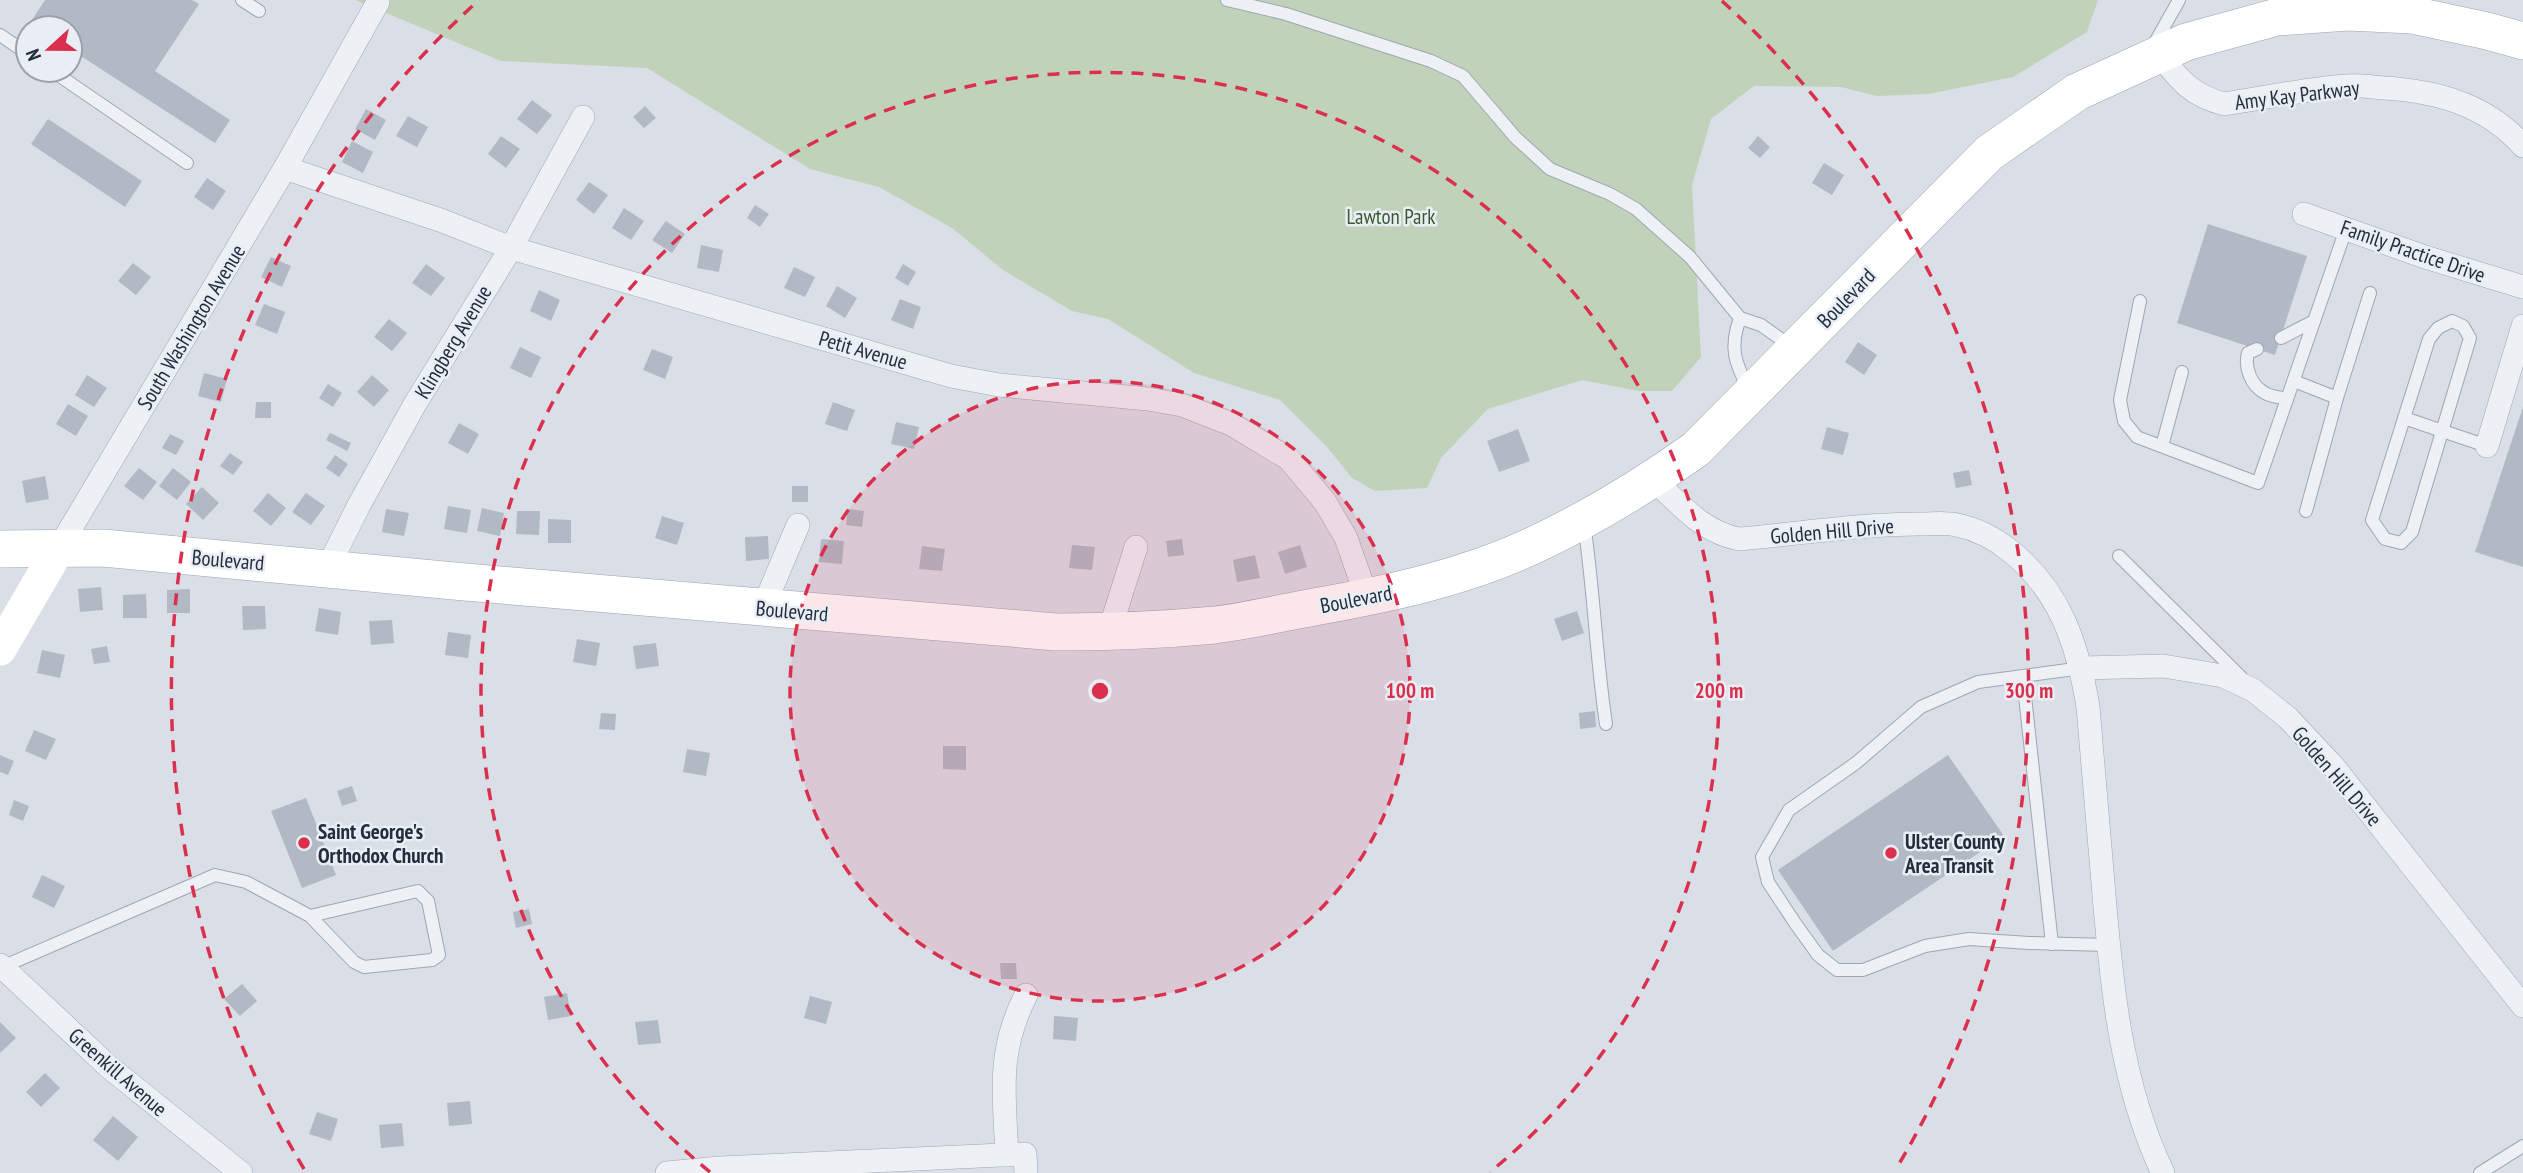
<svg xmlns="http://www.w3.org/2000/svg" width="2523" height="1173" viewBox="0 0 2523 1173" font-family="'PT Sans Narrow',sans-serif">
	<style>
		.green { fill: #c1d2ba }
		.building { fill: #b1b9c4 }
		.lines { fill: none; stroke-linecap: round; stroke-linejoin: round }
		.service-casing { stroke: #9fa6b1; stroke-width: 14 }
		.minor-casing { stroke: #9fa6b1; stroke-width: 24 }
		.primary-casing { stroke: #99a4b3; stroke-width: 38 }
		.service { stroke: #edf0f5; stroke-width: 12 }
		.minor { stroke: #edf0f5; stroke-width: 23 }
		.secondary { stroke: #fff; stroke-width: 33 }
		.primary { stroke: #fff; stroke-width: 37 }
		.ring { fill: none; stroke: #db304d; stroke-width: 3.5; stroke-dasharray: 12 9 }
		.poi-dot { fill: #db304d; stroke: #e9eef5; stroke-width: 2.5 }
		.labels { text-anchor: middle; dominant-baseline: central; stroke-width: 5; stroke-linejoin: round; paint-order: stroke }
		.street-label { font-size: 21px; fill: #232d3e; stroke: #e9eef5 }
		.park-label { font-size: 21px; fill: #385b2f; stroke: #e9eef5 }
		.poi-label { font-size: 21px; font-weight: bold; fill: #232d3e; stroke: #e9eef5; text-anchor: start }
		.centre { fill: #db304d; stroke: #e9eef5; stroke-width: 3.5 }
		.ring-label { font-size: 21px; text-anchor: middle; font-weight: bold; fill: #db304d; stroke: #e9eef5; stroke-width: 5; stroke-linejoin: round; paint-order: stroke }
	</style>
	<rect width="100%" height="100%" fill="#dadfe7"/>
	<path class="green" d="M355 0H2098L2087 32 2013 77 1928 94 1877 96 1841 87 1754 86 1711 119 1692 185 1701 357 1672 391H1639L1582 380 1488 409 1441 458 1427 488 1375 491 1352 478 1327 447 1280 400 1194 373 1108 319 1072 311 1003 270 952 228 879 187 810 169 647 68 501 61Z"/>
	<g class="building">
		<path d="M45 0H192L199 4 155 71 230 120 215 143 70 49V28H38L30 23Z"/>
		<path d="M532 100 552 115 537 134 517 119Z"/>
		<path d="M645 106 656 118 644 128 633 117Z"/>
		<path d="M366 109 386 120 375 140 355 129Z"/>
		<path d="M408 116 428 127 417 147 396 136Z"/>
		<path d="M48 119 142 181 125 207 31 144Z"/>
		<path d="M501 136 520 149 506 168 488 154Z"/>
		<path d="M1758 136 1770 147 1760 158 1748 148Z"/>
		<path d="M352 141 373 152 363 173 342 162Z"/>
		<path d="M1824 163 1844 175 1832 195 1812 183Z"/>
		<path d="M207 178 226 191 213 210 194 197Z"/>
		<path d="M589 182 608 195 594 214 576 200Z"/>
		<path d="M755 205 769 214 760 227 747 218Z"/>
		<path d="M624 208 644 221 631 240 612 228Z"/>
		<path d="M666 221 685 234 672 253 652 240Z"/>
		<path d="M2208 224 2307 256 2275 355 2177 323Z"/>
		<path d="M701 245 723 250 719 272 697 268Z"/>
		<path d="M271 257 291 266 282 287 261 277Z"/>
		<path d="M133 263 151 277 136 295 118 281Z"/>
		<path d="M426 264 445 278 431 296 412 283Z"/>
		<path d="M903 264 916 272 908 286 895 278Z"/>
		<path d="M794 267 815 277 805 297 784 288Z"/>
		<path d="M837 286 857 298 845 318 826 306Z"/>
		<path d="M539 290 560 300 551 321 530 311Z"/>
		<path d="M900 299 921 307 913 329 891 320Z"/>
		<path d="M264 304 285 312 277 334 255 325Z"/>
		<path d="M389 319 407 333 392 351 374 337Z"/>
		<path d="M1858 342 1877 355 1864 375 1845 362Z"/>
		<path d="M520 347 541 357 531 378 510 368Z"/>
		<path d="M652 349 673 357 665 379 643 370Z"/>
		<path d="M204 373 227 379 221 402 198 396Z"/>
		<path d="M87 375 107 388 94 407 75 395Z"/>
		<path d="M372 375 389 390 374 407 357 392Z"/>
		<path d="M328 384 342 393 333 407 319 398Z"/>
		<path d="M256 402H271V418H255Z"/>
		<path d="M833 402 855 410 847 431 825 424Z"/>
		<path d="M68 404 88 416 76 436 56 424Z"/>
		<path d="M2523 407V567L2475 552Z"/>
		<path d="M896 422 919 427 914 449 891 444Z"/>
		<path d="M459 423 479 434 468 454 448 443Z"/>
		<path d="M1827 427 1849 433 1843 455 1821 449Z"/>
		<path d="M1518 429 1530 461 1499 472 1487 441Z"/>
		<path d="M330 433 351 443 347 451 326 440Z"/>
		<path d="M170 434 184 441 176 455 162 448Z"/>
		<path d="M230 453 243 462 233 475 220 466Z"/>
		<path d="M335 455 348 464 339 477 326 468Z"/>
		<path d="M139 468 157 482 143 500 124 486Z"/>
		<path d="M173 468 191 482 177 500 159 486Z"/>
		<path d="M1969 470 1972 485 1956 488 1953 473Z"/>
		<path d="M45 476 49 499 26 503 22 481Z"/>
		<rect x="792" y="486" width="16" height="16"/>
		<path d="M202 487 219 503 203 520 186 504Z"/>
		<path d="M268 493 286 508 271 526 253 511Z"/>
		<path d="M306 493 325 506 311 525 292 512Z"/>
		<path d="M448 506 471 510 467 533 444 529Z"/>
		<path d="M482 508 504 513 500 536 477 531Z"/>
		<path d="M386 509 409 513 404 536 382 532Z"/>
		<path d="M848 509 864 511 862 527 846 525Z"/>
		<path d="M517 511H540L539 535 516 534Z"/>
		<path d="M662 516 684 523 677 545 655 538Z"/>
		<path d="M548 519 571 520V543H548Z"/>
		<path d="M768 536 769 559 746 561 745 537Z"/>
		<path d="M821 539 844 541 842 564 819 562Z"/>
		<path d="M1182 539 1184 555 1168 557 1166 541Z"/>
		<path d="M1072 545 1095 547 1092 570 1069 568Z"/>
		<path d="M1300 545 1307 567 1285 574 1278 552Z"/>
		<path d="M922 546 945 549 942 571 919 569Z"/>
		<path d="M1255 555 1260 578 1237 582 1233 560Z"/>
		<path d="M101 587 103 610 80 612 78 589Z"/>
		<path d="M190 589V613H167V590Z"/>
		<path d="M146 594 147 618H123V595Z"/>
		<path d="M242 606H265L266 629 243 630Z"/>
		<path d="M319 608 341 612 338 635 315 631Z"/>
		<path d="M1577 611 1584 633 1562 641 1554 619Z"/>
		<path d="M392 620 394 643 371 645 369 621Z"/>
		<path d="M448 632 471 635 468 658 445 655Z"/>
		<path d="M577 639 600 643 596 666 573 662Z"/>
		<path d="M656 643 659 666 636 669 633 646Z"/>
		<path d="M107 646 110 662 94 664 91 649Z"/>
		<path d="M42 650 65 655 60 678 37 673Z"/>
		<path d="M1595 711 1596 727 1580 729 1579 713Z"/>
		<path d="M601 713 616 714 615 730 599 729Z"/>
		<path d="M34 730 56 739 46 760 25 751Z"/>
		<path d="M943 746H966V770L943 769Z"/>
		<path d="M687 749 710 753 706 776 683 772Z"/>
		<path d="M0 755 14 761 8 775 0 772Z"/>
		<path d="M1948 755 2004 836 1833 951 1778 870Z"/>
		<path d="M352 786 357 801 342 806 337 791Z"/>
		<path d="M306 798 336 875 302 888 271 811Z"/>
		<path d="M14 800 29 806 23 821 9 815Z"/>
		<path d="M42 875 65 886 54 908 32 897Z"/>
		<path d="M529 909 532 924 516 928 513 912Z"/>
		<path d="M1000 963H1016L1017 979H1001Z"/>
		<path d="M242 984 257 1001 240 1016 224 999Z"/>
		<path d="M567 993 571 1016 548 1020 544 997Z"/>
		<path d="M810 996 832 1002 826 1024 804 1018Z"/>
		<path d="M1054 1016 1078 1018 1076 1041 1053 1039Z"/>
		<path d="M658 1020 661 1043 638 1045 635 1022Z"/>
		<path d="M0 1022 16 1038 0 1053Z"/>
		<path d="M45 1073 60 1088 41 1107 26 1092Z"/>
		<path d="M470 1101 472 1124 449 1126 447 1103Z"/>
		<path d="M317 1112 338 1119 331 1141 309 1134Z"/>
		<path d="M113 1116 138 1137 118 1161 93 1140Z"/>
		<path d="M402 1123 404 1146 381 1148 379 1125Z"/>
	</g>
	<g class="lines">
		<defs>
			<g id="service">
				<path d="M242 0 259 11"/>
				<path d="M1227 0 1286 14 1431 61 1463 76 1515 137 1550 169 1610 194 1636 209 1690 257 1740 318 1761 325 1792 347"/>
				<path d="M0 35 28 54"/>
				<path d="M2152 48 2179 0"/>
				<path d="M51 70 187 163"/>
				<path d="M2140 301 2120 400 2124 421 2137 437 2258 483 2346 229"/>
				<path d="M1740 318C1729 348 1735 363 1749 390"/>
				<path d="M2452 321 2463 326 2470 338 2412 532 2401 543 2385 539 2372 520 2429 339 2438 328Z"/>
				<path d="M2281 338 2314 321"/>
				<path d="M2257 349 2248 353C2244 367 2251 386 2265 393 2271 397 2280 397 2287 399"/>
				<path d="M2294 381 2337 398"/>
				<path d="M2404 418 2487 446"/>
				<path d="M2162 446 2182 372"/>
				<path d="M2306 511 2337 398 2370 293"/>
				<path d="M1584 524C1594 590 1596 658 1606 724"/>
				<path d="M2119 556 2241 677"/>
				<path d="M2082 668 1978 682 1921 707 1856 763 1789 810 1762 857 1768 882 1795 923 1818 955 1837 970H1863L1925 946 1969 939 2029 943 2108 945"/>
				<path d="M2023 678 2052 944"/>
				<path d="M2 967 215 875 246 882 310 916 354 962 364 967 432 960 439 955 428 901 418 891 310 916"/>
				<path d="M2480 1173 2523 1146"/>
			</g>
			<g id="minor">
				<path d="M2158 53C2179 79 2190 95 2224 104 2264 98 2306 89 2346 86 2359 85 2372 87 2384 88 2437 91 2487 105 2523 146"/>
				<path d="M285 168 443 221 511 248 951 376 999 385 1148 399 1182 405 1231 424 1289 459 1325 502 1346 538 1367 598"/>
				<path d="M2304 214 2425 257 2523 287"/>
				<path d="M2487 446 2523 326"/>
				<path d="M1653 479C1680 504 1702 532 1739 539 1799 534 1860 524 1920 524 1932 524 1946 522 1957 525 1976 529 1994 538 2009 550 2060 590 2078 645 2088 707 2093 766 2098 824 2103 883 2111 981 2120 1083 2163 1173"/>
				<path d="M59 548 285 168 378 2"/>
				<path d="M327 569 359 505 415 404 511 248 583 117"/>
				<path d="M763 608 798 525"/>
				<path d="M1109 632 1136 547"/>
				<path d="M2082 668 2163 666 2223 676 2253 690 2288 718 2333 766 2523 1006"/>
				<path d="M0 965 109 1067 241 1173"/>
				<path d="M1007 1155C1004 1093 997 1052 1026 995"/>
				<path d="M667 1173 720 1168 1025 1154 1026 1173"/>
			</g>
			<path id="primary" d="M0 549 103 548 465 582 1056 632C1109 632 1162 630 1215 625 1248 621 1281 613 1314 607 1388 594 1463 578 1532 546 1590 519 1644 486 1696 449L1989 153 2077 92 2186 42 2277 17 2348 12 2412 15 2487 31 2523 41"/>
		</defs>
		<use href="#service" class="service-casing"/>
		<use href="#minor" class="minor-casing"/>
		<use href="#primary" class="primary-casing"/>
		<use href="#service" class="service"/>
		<use href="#minor" class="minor"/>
		<path class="secondary" d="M0 649 59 548"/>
		<use href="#primary" class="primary"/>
	</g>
	<circle cx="1100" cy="691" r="310" fill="#db304d" fill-opacity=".12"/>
	<g class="ring">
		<circle cx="1100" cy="691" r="310"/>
		<path d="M710 1172A619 619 0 1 1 1490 1172"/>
		<path d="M304 1169A929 929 0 0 1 478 1M1722 1A929 929 0 0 1 1896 1169"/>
	</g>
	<g class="poi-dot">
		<circle cx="304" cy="843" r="7"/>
		<circle cx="1891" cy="853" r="7"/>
	</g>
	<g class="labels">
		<g class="street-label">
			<text transform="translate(2297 95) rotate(-7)">Amy Kay Parkway</text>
			<text transform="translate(2413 251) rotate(19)">Family Practice Drive</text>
			<text transform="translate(1846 298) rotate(-46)">Boulevard</text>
			<text transform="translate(191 327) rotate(-59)">South Washington Avenue</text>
			<text transform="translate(453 342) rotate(-59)">Klingberg Avenue</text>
			<text transform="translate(863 350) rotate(16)">Petit Avenue</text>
			<text transform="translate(1832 531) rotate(-5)">Golden Hill Drive</text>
			<text transform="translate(228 560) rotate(5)">Boulevard</text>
			<text transform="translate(1356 599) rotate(-11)">Boulevard</text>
			<text transform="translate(792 611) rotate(5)">Boulevard</text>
			<text transform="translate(2337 776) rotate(49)">Golden Hill Drive</text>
			<text transform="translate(118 1072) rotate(41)">Greenkill Avenue</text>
		</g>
		<g class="park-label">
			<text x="1391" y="216">Lawton Park</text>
		</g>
		<g class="poi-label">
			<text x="318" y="831">Saint George's<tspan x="318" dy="24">Orthodox Church</tspan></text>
			<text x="1905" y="841">Ulster County<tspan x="1905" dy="24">Area Transit</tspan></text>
		</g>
	</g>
	<circle cx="1100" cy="691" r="10" class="centre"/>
	<g class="ring-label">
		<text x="1410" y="698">100 m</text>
		<text x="1719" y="698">200 m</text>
		<text x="2029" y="698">300 m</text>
	</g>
	<g transform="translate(49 49) rotate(249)"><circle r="33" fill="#e9eef5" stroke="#9aa1ac" stroke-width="2"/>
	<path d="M0-5L12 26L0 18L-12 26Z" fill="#db304d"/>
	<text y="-10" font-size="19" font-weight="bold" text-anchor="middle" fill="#232d3e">N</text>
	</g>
</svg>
